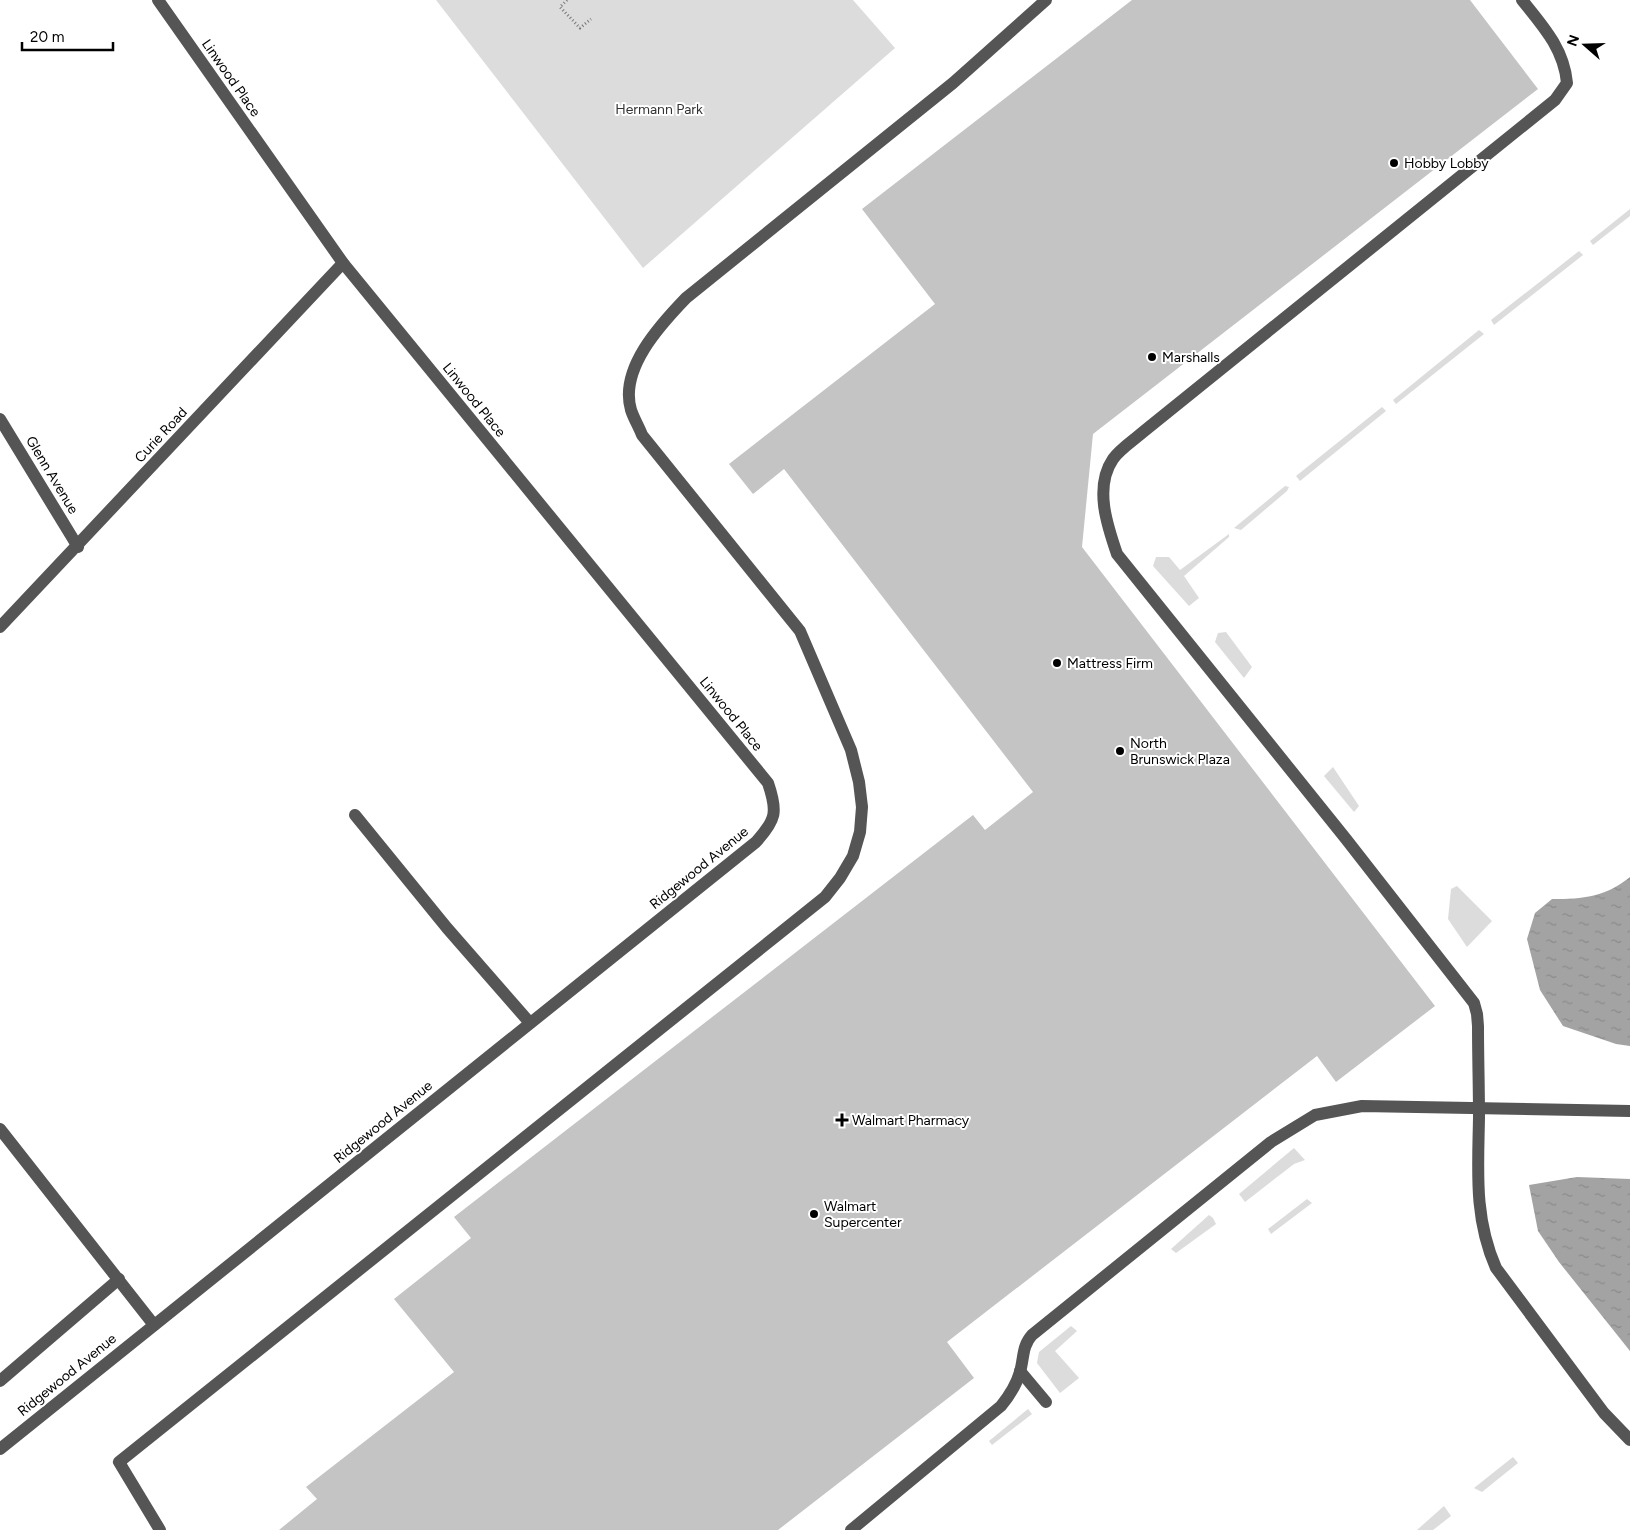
<svg xmlns="http://www.w3.org/2000/svg" width="1630" height="1530" viewBox="0 0 1630 1530" font-family="Figtree,sans-serif">
	<style>
		.green { fill: #dcdcdc }
		.water { fill: url(#water-ripples) }
		.building { fill: #c4c4c4 }
		.lines { fill: none; stroke-linecap: round; stroke-linejoin: round }
		.path { stroke: #777; stroke-width: 3; stroke-dasharray: 1 2.5; stroke-linecap: butt }
		.minor { stroke: #555; stroke-width: 12 }
		.poi-dot { fill: #000; stroke: #fff; stroke-width: 2 }
		.labels { text-anchor: middle; dominant-baseline: central; stroke-width: 4; stroke-linejoin: round; paint-order: stroke }
		.street-label { font-size: 14px; fill: #000; stroke: #fff }
		.park-label { font-size: 14px; fill: #333; stroke: #fff }
		.poi-label { font-size: 14px; fill: #000; stroke: #fff; text-anchor: start }
	</style>
	<defs>
		<pattern id="water-ripples" width="26" height="14" patternUnits="userSpaceOnUse" patternTransform="scale(1.25)"><rect width="26" height="14" fill="#a3a3a3"/><path d="M2 4q2-2 4 0t4 0M15 11q2-2 4 0t4 0" fill="none" stroke="#8b8b8b"/></pattern>
	</defs>
	<rect width="100%" height="100%" fill="#fff"/>
	<g class="green">
		<path d="M436 0H853L895 48 643 268Z"/>
		<path d="M1630 209V216L1593 245 1590 241Z"/>
		<path d="M1579 251 1583 255 1494 325 1491 320Z"/>
		<path d="M1479 330 1484 334 1396 404 1393 400Z"/>
		<path d="M1382 407 1386 411 1300 481 1296 476Z"/>
		<path d="M1285 486 1289 487 1287 491 1241 530 1234 528Z"/>
		<path d="M1229 534V537L1184 576 1199 598 1189 606 1153 566 1156 557H1169L1180 570Z"/>
		<path d="M1226 632 1252 667 1244 678 1215 642 1218 633Z"/>
		<path d="M1333 767 1359 806 1354 812 1324 776Z"/>
		<path d="M1457 886 1492 921 1467 947 1448 919 1451 889Z"/>
		<path d="M1294 1148 1305 1160 1294 1164 1245 1202 1239 1194Z"/>
		<path d="M1307 1199 1312 1203 1271 1234 1268 1229Z"/>
		<path d="M1209 1215 1213 1218 1216 1224 1176 1253 1171 1249Z"/>
		<path d="M1071 1326 1077 1331 1055 1351 1079 1378 1060 1393 1037 1363 1039 1352Z"/>
		<path d="M1028 1409 1032 1414 992 1445 989 1441Z"/>
		<path d="M1513 1457 1518 1463 1482 1492 1474 1488Z"/>
		<path d="M1444 1506 1451 1516 1433 1530H1417Z"/>
	</g>
	<g class="water">
		<path d="M1630 877V1046L1616 1044 1563 1026 1540 990 1527 939 1535 913 1552 899C1584 899 1605 897 1630 877Z"/>
		<path d="M1577 1177 1630 1179V1351L1559 1262 1538 1231 1529 1185Z"/>
	</g>
	<path class="building" d="M1132 0H1470L1538 89 1093 434 1082 547 1435 1006 1336 1082 1317 1056 947 1342 974 1378 778 1530H279L317 1499 306 1487 454 1372 394 1299 471 1238 454 1217 973 815 985 830 1033 792 784 469 753 494 729 464 935 304 862 209Z"/>
	<g class="lines">
		<path class="path" d="M567 0 560 7 580 28 591 19"/>
		<g class="minor">
			<path d="M1522 0C1543 26 1564 49 1567 83L1555 100 1143 432C1134 440 1120 449 1113 459 1094 487 1107 525 1117 554L1346 839 1474 1003 1477 1014 1478 1026C1478 1057 1479 1087 1479 1118 1478 1171 1474 1218 1496 1268L1604 1413 1630 1440"/>
			<path d="M0 419 78 547"/>
			<path d="M0 627 343 263"/>
			<path d="M355 815 447 928 530 1023"/>
			<path d="M0 1129 154 1325"/>
			<path d="M1020 1371 1046 1402"/>
			<path d="M0 1381 119 1279"/>
			<path d="M0 1449 756 842C776 820 778 812 768 783L343 263 158 0"/>
			<path d="M160 1530 119 1462 825 897 840 878 853 856 860 832 862 807 859 782 851 750 800 631 642 435C639 427 634 419 631 410 619 369 660 325 686 298L953 83 1046 0"/>
			<path d="M851 1530 1001 1406C1010 1395 1016 1386 1020 1372 1024 1358 1022 1346 1032 1335L1271 1142 1315 1115 1362 1106 1630 1111"/>
		</g>
	</g>
	<g class="poi-dot">
		<circle cx="1394" cy="163" r="5"/>
		<circle cx="1152" cy="357" r="5"/>
		<circle cx="1057" cy="663" r="5"/>
		<circle cx="1120" cy="751" r="5"/>
		<path d="M839.5 1112.5h5v5h5v5h-5v5h-5v-5h-5v-5h5z"/>
		<circle cx="814" cy="1214" r="5"/>
	</g>
	<g class="labels">
		<g class="street-label">
			<text transform="translate(231 78) rotate(55)">Linwood Place</text>
			<text transform="translate(474 400) rotate(51)">Linwood Place</text>
			<text transform="translate(161 435) rotate(-47)">Curie Road</text>
			<text transform="translate(52 475) rotate(59)">Glenn Avenue</text>
			<text transform="translate(731 714) rotate(51)">Linwood Place</text>
			<text transform="translate(699 868) rotate(-39)">Ridgewood Avenue</text>
			<text transform="translate(383 1122) rotate(-39)">Ridgewood Avenue</text>
			<text transform="translate(67 1375) rotate(-39)">Ridgewood Avenue</text>
		</g>
		<g class="park-label">
			<text x="659" y="109">Hermann Park</text>
		</g>
		<g class="poi-label">
			<text x="1404" y="163">Hobby Lobby</text>
			<text x="1162" y="357">Marshalls</text>
			<text x="1067" y="663">Mattress Firm</text>
			<text x="1130" y="743">North<tspan x="1130" dy="16">Brunswick Plaza</tspan></text>
			<text x="852" y="1120">Walmart Pharmacy</text>
			<text x="824" y="1206">Walmart<tspan x="824" dy="16">Supercenter</tspan></text>
		</g>
	</g>
	<g transform="translate(1585 45) rotate(290)" stroke="#ffffff" stroke-width="4" paint-order="stroke">
	<path d="M0-4L9 19L0 12L-9 19Z" fill="#000000"/>
	<text y="-8" font-size="14" font-weight="bold" text-anchor="middle" fill="#000000">N</text>
	</g>
	<path d="M22 42v8h91v-8" fill="none" stroke="#000000" stroke-width="2.5"/>
	<text x="30" y="42" font-size="15" fill="#000000" stroke="#ffffff" stroke-width="4" paint-order="stroke">20 m</text>
</svg>
